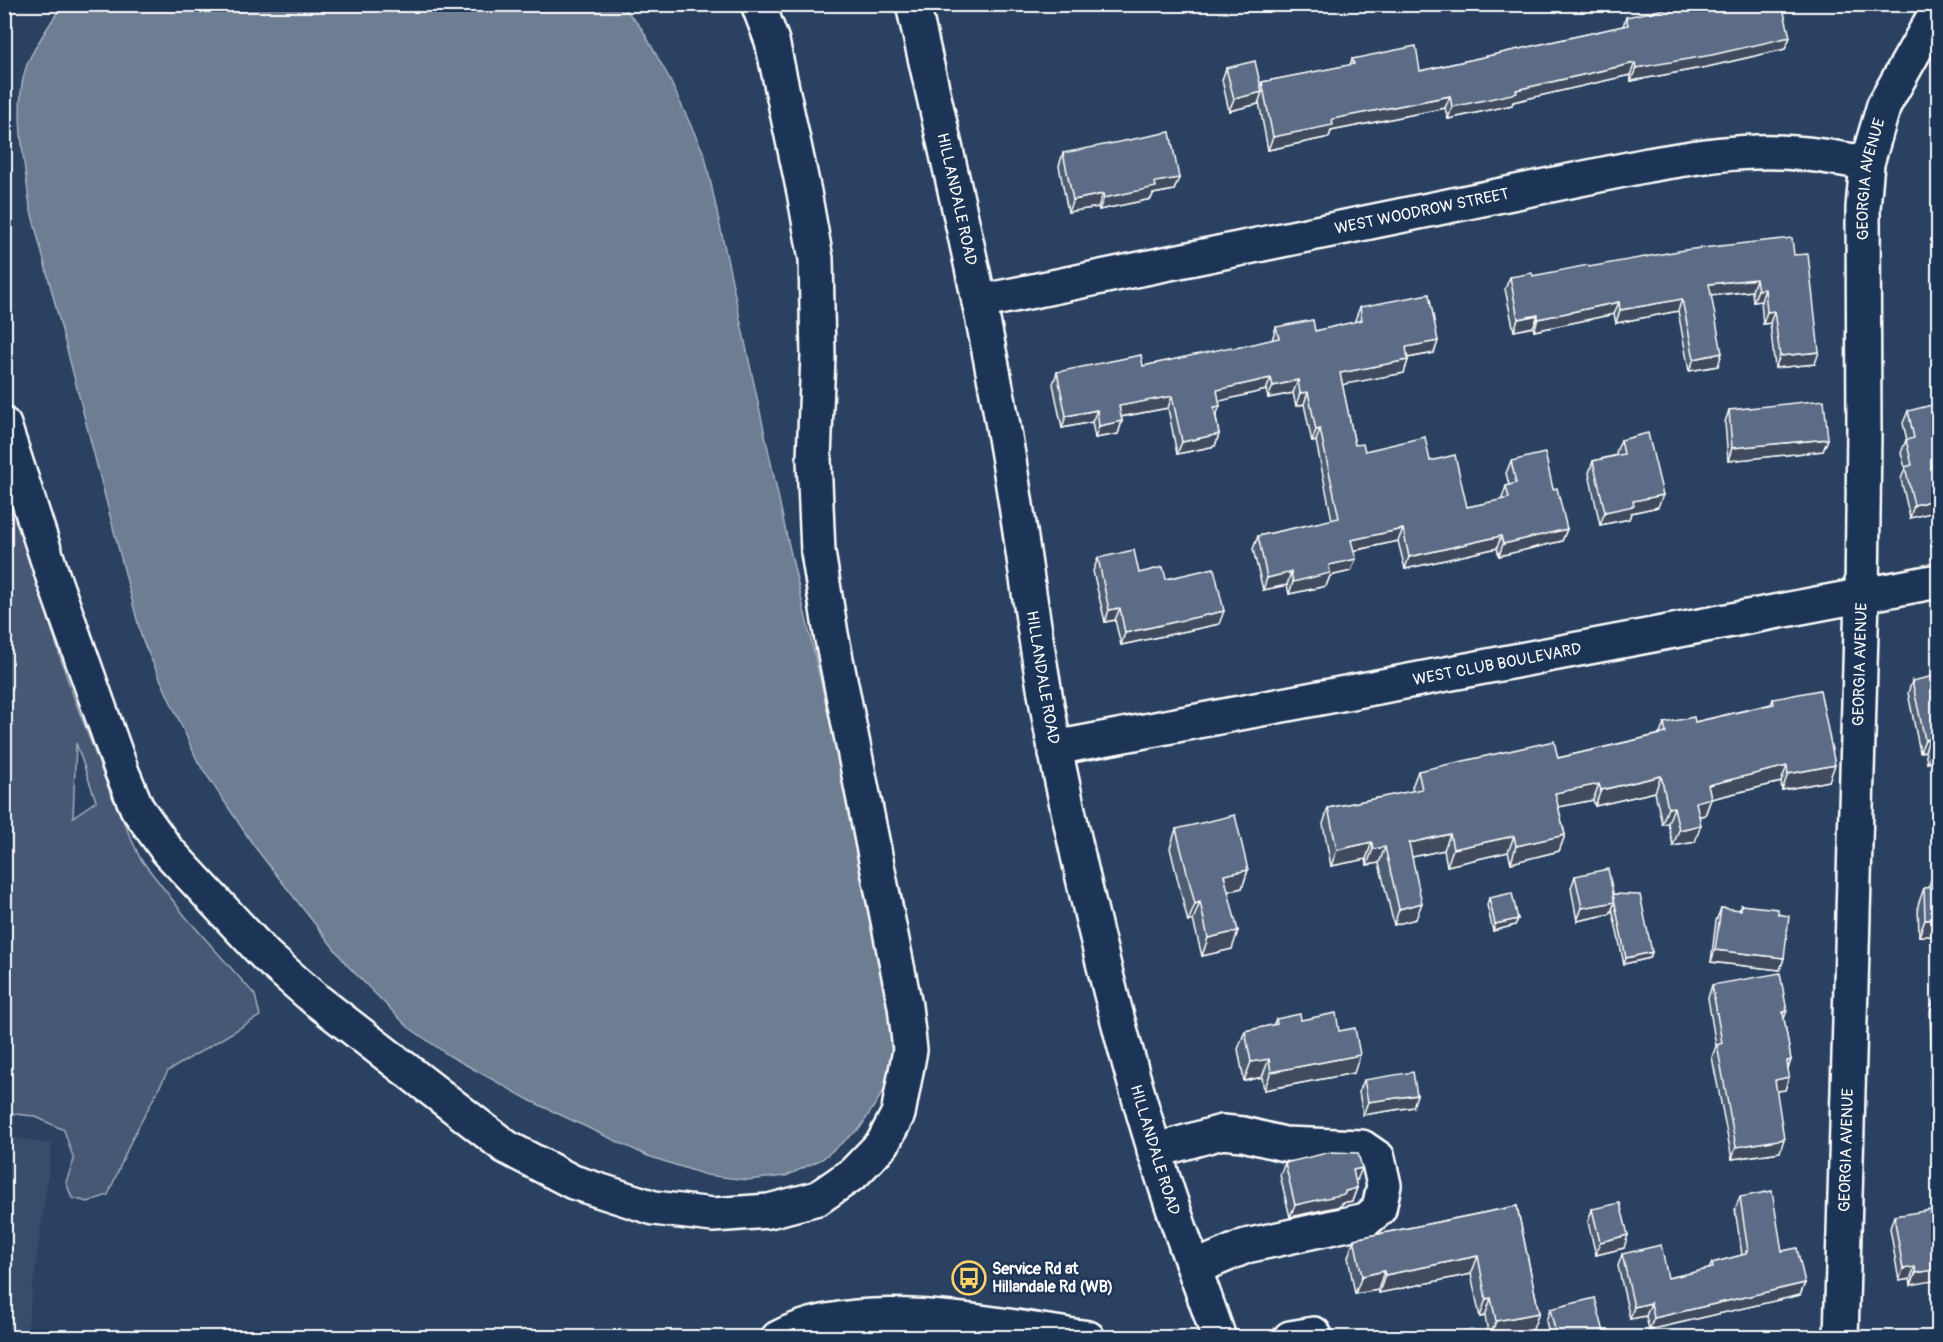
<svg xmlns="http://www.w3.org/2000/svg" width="1943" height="1342" viewBox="0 0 1943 1342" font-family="Pangolin,sans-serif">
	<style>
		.built { fill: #394e6c }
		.green { fill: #465975; stroke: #a2acba; stroke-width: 1.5; fill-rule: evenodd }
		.water { fill: #6d7d92; stroke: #a7b1be; stroke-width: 1.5 }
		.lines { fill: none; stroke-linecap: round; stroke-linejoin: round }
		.minor-casing { stroke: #fff; stroke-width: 38 }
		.major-casing { stroke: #fff; stroke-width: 38 }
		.minor { stroke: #1d3557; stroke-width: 33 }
		.major { stroke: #1d3557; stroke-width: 33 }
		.wall { fill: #4e5d73; stroke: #fff; stroke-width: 1.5 }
		.shaded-wall { fill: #404c5e; stroke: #fff; stroke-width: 1.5 }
		.building { fill: #5b6c86; stroke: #fff; stroke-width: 1.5 }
		.labels { text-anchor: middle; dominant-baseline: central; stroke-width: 5; stroke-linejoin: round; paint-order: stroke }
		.street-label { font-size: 16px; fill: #fff; stroke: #1d3557 }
		.poi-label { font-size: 16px; font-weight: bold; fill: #fff; stroke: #1d3557; text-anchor: start }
	</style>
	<rect width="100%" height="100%" fill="#2a4161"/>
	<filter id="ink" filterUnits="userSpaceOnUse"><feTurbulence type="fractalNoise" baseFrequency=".0167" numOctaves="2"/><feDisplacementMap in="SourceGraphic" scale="12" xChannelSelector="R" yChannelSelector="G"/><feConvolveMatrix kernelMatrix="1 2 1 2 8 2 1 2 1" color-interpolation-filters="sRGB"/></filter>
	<g filter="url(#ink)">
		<path class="built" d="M4 1136 52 1144 26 1337H5Z"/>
		<path class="green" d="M4 479 69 684 109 790 140 858 185 916 255 995 260 1016 168 1071 131 1141 108 1195 88 1202 72 1198 66 1182 74 1160 64 1130 34 1116 5 1113ZM76 743 96 801 73 817Z"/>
		<path class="water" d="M621 4 642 29 668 76 705 156 787 537 870 892 894 1017 893 1050 885 1089 860 1128 822 1159 786 1176 747 1180 706 1175 648 1156 531 1101 450 1056 408 1027 347 965 254 846 198 762 142 639 30 207C25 166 11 99 29 60 38 41 51 23 62 5Z"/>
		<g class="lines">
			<defs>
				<g id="minor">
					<path id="s1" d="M979 302 1648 165C1684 159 1719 153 1755 152 1793 150 1830 157 1867 163"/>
					<path d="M4 425 54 580 122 772 137 808 167 850 266 956 315 999 506 1147 573 1182 654 1208 713 1215 769 1211 818 1198 854 1173 883 1143 898 1114 910 1050 905 1006 831 634 818 552 814 459 818 356 816 259 804 192 772 41 758 4"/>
					<path id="s2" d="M1055 748 1938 581"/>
					<path d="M1154 1151 1222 1132 1243 1134 1284 1144 1362 1147 1378 1158 1384 1185 1379 1209 1366 1220 1246 1246 1195 1268"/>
					<path d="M1290 1338 1314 1334 1316 1338"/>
					<path id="s3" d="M1841 1338 1862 596 1864 430 1863 208 1867 163 1884 105 1938 9"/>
				</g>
				<g id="major">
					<path id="s4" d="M913 4C946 152 982 300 1007 449 1024 548 1035 649 1055 748 1083 885 1115 1022 1156 1155 1174 1217 1198 1277 1219 1338"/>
					<path d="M778 1338C859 1294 1000 1326 1088 1338"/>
				</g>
			</defs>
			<use href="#minor" class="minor-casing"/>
			<use href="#major" class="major-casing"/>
			<use href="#minor" class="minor"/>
			<use href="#major" class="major"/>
		</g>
		<g class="wall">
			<path d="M1626 17 1790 37 1785 49 1707 67 1631 81 1630 75 1513 102 1512 105 1448 119 1445 108 1331 131 1329 137 1268 150 1259 102 1258 104 1229 111 1222 80 1226 68 1261 85 1262 82 1350 65 1352 59 1420 71 1623 26Z"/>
			<path d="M1063 153 1179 178 1174 190 1153 194 1151 199 1099 210 1098 207 1068 212 1059 166Z"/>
			<path d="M1794 255 1815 364 1775 368 1770 323 1763 324 1761 301 1753 302 1752 291 1711 296 1718 366 1689 371 1678 311 1616 323 1614 314 1534 331 1533 327 1514 331 1505 289 1510 277 1533 276 1589 267Z"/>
			<path d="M1360 307 1438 341 1434 353 1408 358V360L1404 373 1342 384 1355 445 1365 451 1430 461 1467 507 1502 500V498L1506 486 1509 485 1506 473 1511 461 1553 489 1567 529 1562 541 1499 556 1497 548 1405 569 1398 541 1354 551 1351 571 1330 576 1326 586 1289 594 1287 585 1263 590 1253 549 1258 536 1332 520 1316 441 1312 442 1304 404 1296 406 1293 393 1268 398 1266 390 1219 401 1216 417 1219 434 1215 446 1177 454 1168 408 1121 417 1122 421 1118 434 1095 438 1092 422 1062 428 1053 384 1057 372 1143 366 1232 349 1272 340 1276 327 1315 331 1356 322 1355 320Z"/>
			<path d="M1729 410 1828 439 1823 451 1728 461 1725 422Z"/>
			<path d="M1908 411 1938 511 1910 518 1901 479 1905 468 1901 453 1906 440H1907L1903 423Z"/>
			<path d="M1621 440 1658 507 1631 513 1629 519 1600 525 1589 473 1593 461 1617 455 1616 452Z"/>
			<path d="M1098 558 1139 573 1166 579 1219 624 1121 645 1115 620 1105 622 1093 571Z"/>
			<path d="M1912 681 1938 761 1927 763 1925 751 1920 752 1908 693Z"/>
			<path d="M1773 699 1829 781 1782 790 1781 782 1711 799 1705 815 1699 816 1695 842 1673 846 1668 823 1662 824 1655 792 1595 806 1593 800 1558 807 1565 835 1559 851 1511 863 1508 852 1447 866 1444 850 1412 857 1416 919 1394 925 1379 863 1367 865 1366 859 1331 866 1323 824 1328 808 1413 791 1412 787 1418 771 1558 758 1660 734 1664 723 1695 722 1771 704Z"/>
			<path d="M1176 829 1248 870 1242 888 1228 891 1232 949 1202 956 1193 920 1188 922 1170 848Z"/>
			<path d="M1934 872H1938V936H1919L1918 905 1924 888H1928Z"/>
			<path d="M1575 876 1613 894 1652 952 1650 958 1624 964 1612 908 1610 914 1577 921 1571 888Z"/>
			<path d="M1489 898 1518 919 1515 925 1493 931 1487 905Z"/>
			<path d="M1741 905 1778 914 1784 958 1780 970 1711 962 1716 921 1721 908 1739 910Z"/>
			<path d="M1712 985 1784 1020 1791 1060 1788 1069 1789 1077 1785 1090 1776 1091 1780 1152 1732 1159 1712 1057 1716 1046 1708 998Z"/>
			<path d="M1934 999H1938V1118H1931L1930 1078 1932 1071 1930 1011Z"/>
			<path d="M1276 1019 1301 1020 1339 1031 1354 1073 1264 1090 1262 1077 1244 1081 1238 1049 1245 1031 1273 1025Z"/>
			<path d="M1364 1080 1413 1107 1363 1115 1359 1092Z"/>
			<path d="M1285 1163 1357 1180 1355 1181 1357 1188 1352 1201 1342 1203 1341 1206 1290 1217 1280 1175Z"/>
			<path d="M1740 1197 1782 1251 1805 1283 1800 1295 1649 1330 1646 1316 1630 1319 1618 1266 1622 1254 1668 1278 1709 1269 1712 1263 1742 1255 1735 1209Z"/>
			<path d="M1517 1206 1539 1313 1532 1331 1500 1338H1489L1485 1316 1480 1317 1471 1274 1379 1293 1378 1290 1355 1294 1348 1257 1354 1239Z"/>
			<path d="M1592 1209 1624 1248 1596 1255 1588 1222Z"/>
			<path d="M1938 1211 1911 1285 1910 1279 1899 1281 1890 1228 1894 1216Z"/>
			<path d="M1550 1309 1604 1332 1602 1338H1550L1546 1321Z"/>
		</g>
		<g class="shaded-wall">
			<path d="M1790 37 1785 49 1707 67 1631 81 1636 68Z"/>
			<path d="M1635 63 1630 75 1513 102 1512 105 1448 119 1452 107 1516 90Z"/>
			<path d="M1262 92 1258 104 1229 111 1234 99Z"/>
			<path d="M1450 96 1445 108 1331 131 1329 137 1268 150 1273 137 1332 119Z"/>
			<path d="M1179 178 1174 190 1153 194 1151 199 1099 210 1104 198 1155 182Z"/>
			<path d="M1103 194 1098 207 1068 212 1073 200Z"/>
			<path d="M1756 279 1752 291 1704 296 1709 284Z"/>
			<path d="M1765 289 1761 301 1753 302 1758 290Z"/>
			<path d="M1682 299 1678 311 1616 323 1620 310Z"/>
			<path d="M1619 302 1614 314 1534 331 1538 319Z"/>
			<path d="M1774 311 1770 323 1763 324 1767 312Z"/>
			<path d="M1538 315 1533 327 1514 331 1518 319Z"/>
			<path d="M1438 341 1434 353 1401 359 1406 347Z"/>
			<path d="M1819 352 1815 364 1775 368 1780 356Z"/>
			<path d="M1722 353 1718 366 1689 371 1694 359Z"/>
			<path d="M1408 360 1404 373 1335 386 1340 373Z"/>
			<path d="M1271 378 1266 390 1212 403 1217 390Z"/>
			<path d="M1298 380 1293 393 1268 398 1273 386Z"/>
			<path d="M1308 392 1304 404 1296 406 1300 393Z"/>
			<path d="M1172 396 1168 408 1114 418 1119 406Z"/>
			<path d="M1220 406 1215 418 1214 407Z"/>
			<path d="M1097 410 1092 422 1062 428 1066 416Z"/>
			<path d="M1122 421 1118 434 1095 438 1099 426Z"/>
			<path d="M1320 429 1316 441 1312 442 1316 430Z"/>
			<path d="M1219 434 1215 446 1177 454 1182 442Z"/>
			<path d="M1828 439 1823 451 1728 461 1732 448Z"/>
			<path d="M1663 495 1658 507 1631 513 1629 519 1600 525 1605 512 1633 501Z"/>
			<path d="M1938 499V511L1910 518 1914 505Z"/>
			<path d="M1403 529 1398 541 1347 552 1351 540Z"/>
			<path d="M1567 529 1562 541 1499 556 1503 544Z"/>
			<path d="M1501 536 1497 548 1405 569 1409 557Z"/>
			<path d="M1356 559 1351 571 1330 576 1326 586 1289 594 1293 582 1329 565Z"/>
			<path d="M1291 572 1287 585 1263 590 1267 578Z"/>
			<path d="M1120 608 1115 620 1105 622 1109 610Z"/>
			<path d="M1224 611 1219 624 1121 645 1125 633Z"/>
			<path d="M1929 739 1925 751 1920 752 1925 740Z"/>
			<path d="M1938 749V761L1927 763 1932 751Z"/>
			<path d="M1835 765 1829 781 1782 790 1788 774Z"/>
			<path d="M1787 766 1781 782 1711 799 1705 815 1690 818 1696 802 1708 785Z"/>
			<path d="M1661 776 1655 792 1595 806 1601 790Z"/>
			<path d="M1599 784 1593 800 1549 809 1555 793Z"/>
			<path d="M1674 807 1668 823 1662 824 1668 808Z"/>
			<path d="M1701 825 1695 842 1673 846 1679 830Z"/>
			<path d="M1450 834 1444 850 1403 859 1409 843Z"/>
			<path d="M1565 835 1559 851 1511 863 1516 846Z"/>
			<path d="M1514 836 1508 852 1447 866 1453 849Z"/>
			<path d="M1372 842 1366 859 1331 866 1337 850Z"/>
			<path d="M1385 847 1379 863 1367 865 1373 849Z"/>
			<path d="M1248 870 1242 888 1218 894 1224 875Z"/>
			<path d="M1200 902 1193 920 1188 922 1195 904Z"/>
			<path d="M1615 902 1610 914 1577 921 1582 908Z"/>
			<path d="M1422 903 1416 919 1394 925 1399 909Z"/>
			<path d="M1518 919 1515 925 1493 931 1495 924Z"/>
			<path d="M1938 919V936H1919L1925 920Z"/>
			<path d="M1238 931 1232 949 1202 956 1208 938Z"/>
			<path d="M1715 950 1784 958 1780 970 1711 962Z"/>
			<path d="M1652 952 1650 958 1624 964 1626 958Z"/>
			<path d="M1787 1011 1782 1024 1783 1012Z"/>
			<path d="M1360 1055 1354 1073 1264 1090 1271 1072Z"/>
			<path d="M1269 1059 1262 1077 1244 1081 1251 1062Z"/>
			<path d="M1791 1060 1786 1073 1787 1061Z"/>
			<path d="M1789 1077 1785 1090 1770 1092 1775 1080Z"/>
			<path d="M1417 1095 1413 1107 1363 1115 1368 1102Z"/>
			<path d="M1936 1106H1938V1118H1931Z"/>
			<path d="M1784 1139 1780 1152 1732 1159 1736 1147Z"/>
			<path d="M1362 1168 1357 1180 1348 1182 1353 1170Z"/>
			<path d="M1357 1188 1352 1201 1342 1203 1341 1206 1290 1217 1295 1205Z"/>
			<path d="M1628 1235 1624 1248 1596 1255 1600 1242Z"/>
			<path d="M1478 1256 1471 1274 1379 1293 1385 1275Z"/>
			<path d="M1915 1267 1910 1279 1899 1281 1903 1269Z"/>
			<path d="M1938 1269V1280L1911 1285 1916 1273Z"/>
			<path d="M1384 1271 1378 1290 1355 1294 1362 1276Z"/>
			<path d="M1805 1283 1800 1295 1649 1330 1654 1318Z"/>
			<path d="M1491 1298 1485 1316 1480 1317 1486 1299Z"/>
			<path d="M1651 1303 1646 1316 1630 1319 1634 1307Z"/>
			<path d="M1539 1313 1532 1331 1500 1338H1490L1496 1321Z"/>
			<path d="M1604 1332 1602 1338H1583Z"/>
		</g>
		<g class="building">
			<path d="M1689 4H1782L1790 37 1712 55 1636 68 1635 63 1516 90 1517 93 1452 107 1450 96 1332 119 1333 125 1273 137 1262 82 1354 64 1352 59 1416 46 1420 71 1628 25 1626 17Z"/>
			<path d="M1255 61 1262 92 1234 99 1226 68Z"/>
			<path d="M1170 132 1179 178 1155 182 1156 187 1104 198 1103 194 1073 200 1063 153Z"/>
			<path d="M1792 238 1794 255 1808 254 1819 352 1780 356 1774 311 1767 312 1765 289 1758 290 1756 279 1709 284 1722 353 1694 359 1682 299 1620 310 1619 302 1538 319V315L1518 319 1510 277 1532 273 1533 276 1588 265 1589 267 1684 250Z"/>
			<path d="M1429 294 1438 341 1406 347 1408 360 1340 373 1355 445 1363 444 1365 451 1425 437 1430 461 1455 455 1467 507 1509 498 1506 486 1516 483 1511 461 1545 453 1553 489 1557 488 1567 529 1503 544 1501 536 1409 557 1403 529 1351 540 1356 559 1329 565 1330 573 1293 582 1291 572 1267 578 1258 536 1339 518 1320 429 1316 430 1308 392 1300 393 1298 380 1273 386 1271 378 1217 390 1220 406 1214 407 1219 434 1182 442 1172 396 1119 406 1122 421 1099 426 1097 410 1066 416 1057 372 1141 355 1143 366 1231 347 1232 349 1279 338 1276 327 1313 320 1315 331 1362 320 1360 307Z"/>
			<path d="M1824 400 1828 439 1732 448 1729 410Z"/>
			<path d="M1932 405 1938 432V499L1914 505 1905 467 1912 465 1906 440 1914 438 1908 411Z"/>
			<path d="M1648 433 1663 495 1633 501 1634 506 1605 512 1593 461 1624 454 1621 440Z"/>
			<path d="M1134 550 1139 573 1163 567 1166 579 1214 568 1224 611 1125 633 1120 608 1109 610 1098 558Z"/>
			<path d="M1938 675V749L1932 751 1929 739 1925 740 1912 681Z"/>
			<path d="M1820 690 1835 765 1788 774 1787 766 1708 785 1711 798 1696 802 1701 825 1679 830 1674 807 1668 808 1661 776 1601 790 1599 784 1555 793 1565 835 1516 846 1514 836 1453 849 1450 834 1409 843 1422 903 1399 909 1385 847 1373 849 1372 842 1337 850 1328 808 1422 789 1418 771 1554 741 1558 758 1666 733 1664 723 1694 717 1695 722 1774 704 1773 699Z"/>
			<path d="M1235 815 1248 870 1224 875 1238 931 1208 938 1200 902 1195 904 1176 829Z"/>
			<path d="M1608 869 1615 902 1582 908 1575 876Z"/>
			<path d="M1934 872H1938V919L1925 920 1924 888 1934 887Z"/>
			<path d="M1512 893 1518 919 1495 924 1489 898Z"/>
			<path d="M1613 894 1640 895 1652 952 1626 958Z"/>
			<path d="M1741 905 1778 909V914L1789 916 1784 958 1715 950 1721 908 1741 910Z"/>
			<path d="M1780 973 1787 1011 1783 1012 1791 1060 1787 1061 1789 1077 1775 1080 1784 1139 1736 1147 1717 1045 1722 1043 1712 985Z"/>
			<path d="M1934 999H1938V1106H1936L1934 1066H1937Z"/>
			<path d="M1336 1013 1339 1031 1355 1028 1360 1055 1271 1072 1269 1059 1251 1062 1245 1031 1277 1024 1276 1019 1300 1014 1301 1020Z"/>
			<path d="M1413 1072 1417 1095 1368 1102 1364 1080Z"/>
			<path d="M1331 1152 1358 1153 1362 1168 1353 1170 1357 1188 1345 1191V1194L1295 1205 1285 1163Z"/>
			<path d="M1772 1191 1782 1251 1797 1248 1805 1283 1654 1318 1651 1303 1634 1307 1622 1254 1661 1245 1668 1278 1713 1268 1712 1263 1746 1254V1251H1748L1740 1197Z"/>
			<path d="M1620 1203 1628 1235 1600 1242 1592 1209Z"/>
			<path d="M1517 1206 1539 1313 1496 1321 1491 1298 1486 1299 1478 1256 1385 1275 1384 1271 1362 1276 1354 1239Z"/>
			<path d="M1937 1209V1212L1938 1211V1269L1916 1273 1915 1267 1903 1269 1894 1216Z"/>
			<path d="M1595 1298 1604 1332 1583 1338H1557L1550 1309Z"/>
		</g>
	</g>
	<defs>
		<symbol id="bus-ring" viewBox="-11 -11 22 22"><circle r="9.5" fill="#1d3557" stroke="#ffd166" stroke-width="1.5"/><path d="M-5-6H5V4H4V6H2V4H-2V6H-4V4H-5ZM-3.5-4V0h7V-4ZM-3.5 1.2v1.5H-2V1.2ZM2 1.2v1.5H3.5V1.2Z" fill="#ffd166"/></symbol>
	</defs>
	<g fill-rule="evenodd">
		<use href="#bus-ring" x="950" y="1259" width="38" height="38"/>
	</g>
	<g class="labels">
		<g class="street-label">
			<text stroke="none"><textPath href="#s3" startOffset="1160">GEORGIA AVENUE</textPath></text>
			<text stroke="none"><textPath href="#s4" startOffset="200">HILLANDALE ROAD</textPath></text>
			<text stroke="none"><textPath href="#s1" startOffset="452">WEST WOODROW STREET</textPath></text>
			<text stroke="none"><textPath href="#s2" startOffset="450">WEST CLUB BOULEVARD</textPath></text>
			<text stroke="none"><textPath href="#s3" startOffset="674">GEORGIA AVENUE</textPath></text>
			<text stroke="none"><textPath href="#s4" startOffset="686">HILLANDALE ROAD</textPath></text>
			<text stroke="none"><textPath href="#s4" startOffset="1172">HILLANDALE ROAD</textPath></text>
			<text stroke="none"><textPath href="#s3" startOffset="188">GEORGIA AVENUE</textPath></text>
		</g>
		<g class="poi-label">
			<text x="992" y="1269">Service Rd at<tspan x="992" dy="18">Hillandale Rd (WB)</tspan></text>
		</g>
	</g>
	<rect width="1943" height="1342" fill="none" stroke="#1d3557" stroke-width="24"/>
	<rect x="12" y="12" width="1919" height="1318" fill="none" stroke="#fff" stroke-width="2" filter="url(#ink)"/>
</svg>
